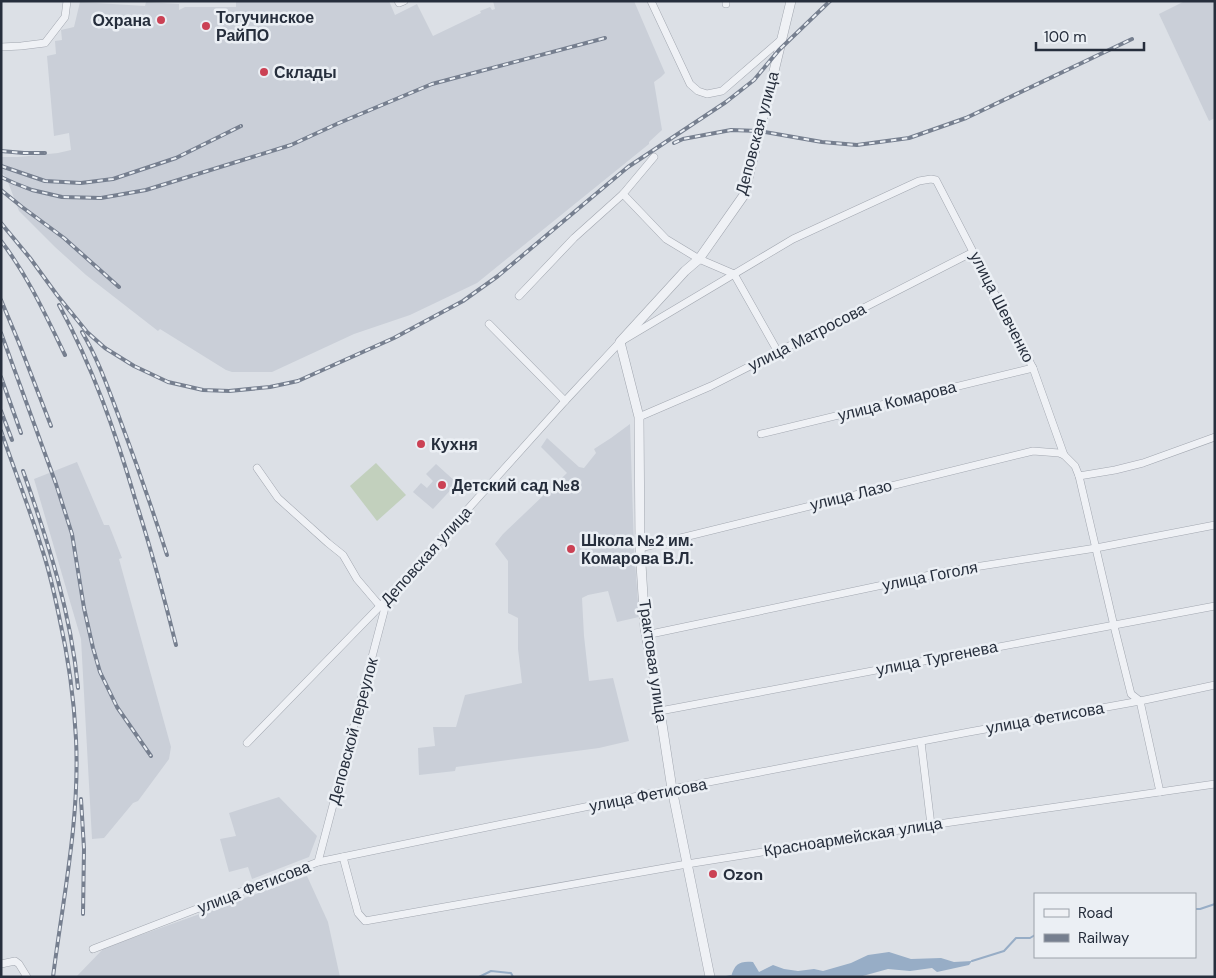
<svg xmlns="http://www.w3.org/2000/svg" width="1216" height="978" viewBox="0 0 1216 978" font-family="'DM Sans',sans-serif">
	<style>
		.built { fill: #cacfd8 }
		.green { fill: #c2d0bd }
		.water { fill: #97adc6 }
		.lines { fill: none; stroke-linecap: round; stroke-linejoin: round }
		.stream { stroke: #97adc6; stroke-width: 2 }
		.minor-casing { stroke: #a2a7b0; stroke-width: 8 }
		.tertiary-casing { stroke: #a2a7b0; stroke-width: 10 }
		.minor { stroke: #eff1f5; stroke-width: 7 }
		.tertiary { stroke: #eff1f5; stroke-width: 9 }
		.rail-casing { stroke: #767f8f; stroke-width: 4 }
		.rail { stroke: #ebeff4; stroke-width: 2; stroke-dasharray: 5.5; stroke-linecap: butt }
		.poi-dot { fill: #cb4154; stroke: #ebeff4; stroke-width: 2 }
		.labels { text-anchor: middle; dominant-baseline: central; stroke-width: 5; stroke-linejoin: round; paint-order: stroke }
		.poi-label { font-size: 16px; font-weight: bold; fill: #262e3c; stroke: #ebeff4; text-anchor: start }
		.street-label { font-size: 16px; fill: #262e3c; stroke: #ebeff4 }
	</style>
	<rect width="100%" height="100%" fill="#dce0e6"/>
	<g class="built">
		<path d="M236 1H389L395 15 417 4 433 36 481 13 480 11 490 7 492 10 495 9 493 1H634L665 73 661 77 654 82 662 130 649 142V144L477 283 410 315 354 334 272 372H232L226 370 160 329 158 331 86 275 55 247 19 211 6 177 1 172V157H18L58 153 71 150 69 133 54 136 47 56 56 54 55 41 62 40 61 30 74 27 80 2 145 6 146 2 179 4V10L185 7H236Z"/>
		<path d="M1185 1H1215V118L1209 121 1159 14Z"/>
		<path d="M630 424 634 547 639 617 617 622 608 591 588 595 582 598 584 636 589 681 613 678 629 741 599 748 456 767 455 771 419 775 418 748 435 746 433 727H456L465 695 522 683 518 649V618L508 613V561L495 544 503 534 567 473 541 447 547 438 579 467 584 468 596 453 594 449 611 438Z"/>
		<path d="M77 462 104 525H109L122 558 119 559 171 747 169 759 138 801 133 803 104 838 92 839 81 639 34 479Z"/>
		<path d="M436 464 457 483 433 509 413 492 421 483 427 488 433 481 426 474Z"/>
		<path d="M279 797 317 836 309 857 252 879 248 867 229 872 220 839 236 836 229 813Z"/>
		<path d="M307 876 328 922 340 977H76L104 948Z"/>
	</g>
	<path class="green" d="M376 463 406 495 377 521 350 486Z"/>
	<path class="water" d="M889 952 911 959 941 958 954 962 972 961 969 965 937 972 932 968 910 971 888 969 859 977H731C735 963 740 961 753 962L759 972 773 965 784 969 798 971 814 969 823 971 851 963 868 955Z"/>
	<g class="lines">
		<g class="stream">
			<path d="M1195 909H1200L1215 904"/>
			<path d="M972 961 1004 951 1016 938H1030L1035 935"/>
			<path d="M479 977 491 971 511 973 513 977"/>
			<path d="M726 977 731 976"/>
		</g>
		<defs>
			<g id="minor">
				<path d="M398 1 399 3 404 1"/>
				<path d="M651 1 690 84 698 91 707 94 722 91 782 39"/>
				<path d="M726 1V4"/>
				<path d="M1 47 21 46 45 43 65 17 67 1"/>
				<path d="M654 157 623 194 666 239 699 259 734 274 778 352"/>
				<path d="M519 296 574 238 623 194"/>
				<path d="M489 324 565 401"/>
				<path d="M639 417 711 386 973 252"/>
				<path d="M761 434 1033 368"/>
				<path d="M257 468 278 498 328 543 343 555 357 579 380 606"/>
				<path d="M1079 476 1114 626 1131 694 1140 701 1160 792"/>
				<path d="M640 548 1033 451 1059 453 1064 455"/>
				<path d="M646 635 949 571 1096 548 1215 525"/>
				<path d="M660 711 1215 606"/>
				<path d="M921 742 931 825"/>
				<path d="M247 743 387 599 565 401 620 342 793 239 919 181 931 179 936 180 1033 368 1064 455 1075 466 1079 476 1115 470 1143 463 1215 437"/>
				<path d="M343 857 358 913 365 921 687 864 931 825 1215 784"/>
				<path d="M318 862 387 600"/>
				<path d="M93 949 318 862 672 789 969 732 1140 701 1215 685"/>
				<path d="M1 964 15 961 19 964 27 977"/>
			</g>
			<path id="tertiary" d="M710 977 672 789 660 711 645 628 640 548 639 417 620 342 685 271 699 259 744 195 791 1"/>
		</defs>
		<use href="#minor" class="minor-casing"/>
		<use href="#tertiary" class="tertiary-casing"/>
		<use href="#minor" class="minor"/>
		<use href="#tertiary" class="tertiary"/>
		<defs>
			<g id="rail">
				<path d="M674 143 683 139 731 130 759 131 822 142 857 145 909 138 966 118 1132 39"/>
				<path d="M1 151 24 153H45"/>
				<path d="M1 166 45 181 81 183 113 179 176 158 241 126"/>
				<path d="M1 177 14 183 32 190 62 197 101 198 146 190 291 145 339 123 432 84 605 38"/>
				<path d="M1 190 22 207 64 238 119 287"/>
				<path d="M1 223 30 258 57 295 87 332 105 348 134 366 168 382 203 390 229 391 270 387 298 381 394 338 463 301 498 276 628 167 726 102 754 80 779 50 830 1"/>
				<path d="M1 241C28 276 46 316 65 355"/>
				<path d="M1 300 19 343 51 426"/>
				<path d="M59 305C93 367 116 434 136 502 151 549 164 597 176 645"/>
				<path d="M82 332C98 359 108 388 119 417 136 462 152 508 167 555"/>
				<path d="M1 333 56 484 72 534 84 608 93 648 100 672 117 707 151 756"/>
				<path d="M1 377 21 433"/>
				<path d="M1 411 12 440"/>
				<path d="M1 431C14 469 29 507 41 546 49 569 54 592 59 616 68 656 74 698 76 739 80 819 63 898 53 977"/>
				<path d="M23 471C48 541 71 613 78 688"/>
				<path d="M81 799 84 849 83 914"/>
			</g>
		</defs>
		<use href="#rail" class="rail-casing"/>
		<use href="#rail" class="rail"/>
	</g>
	<g class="poi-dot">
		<circle cx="161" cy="20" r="5"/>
		<circle cx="206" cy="26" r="5"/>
		<circle cx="264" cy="72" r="5"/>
		<circle cx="421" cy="444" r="5"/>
		<circle cx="442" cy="485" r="5"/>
		<circle cx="571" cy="549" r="5"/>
		<circle cx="713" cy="874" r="5"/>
	</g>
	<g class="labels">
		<g class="poi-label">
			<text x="216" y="17">Тогучинское<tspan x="216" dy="18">РайПО</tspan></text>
			<text x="151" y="20" text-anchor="end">Охрана</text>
			<text x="274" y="72">Склады</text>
			<text x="431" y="444">Кухня</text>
			<text x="452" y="485">Детский сад №8</text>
			<text x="581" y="540">Школа №2 им.<tspan x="581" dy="18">Комарова В.Л.</tspan></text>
			<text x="723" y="874">Ozon</text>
		</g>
		<g class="street-label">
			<text transform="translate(757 133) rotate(-75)">Деповская улица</text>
			<text transform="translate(1002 307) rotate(63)">улица Шевченко</text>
			<text transform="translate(807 337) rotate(-27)">улица Матросова</text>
			<text transform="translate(897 401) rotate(-14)">улица Комарова</text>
			<text transform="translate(851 495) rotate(-14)">улица Лазо</text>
			<text transform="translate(426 556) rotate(-48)">Деповская улица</text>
			<text transform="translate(930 576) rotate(-11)">улица Гоголя</text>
			<text transform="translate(937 658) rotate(-11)">улица Тургенева</text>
			<text transform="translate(653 661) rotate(82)">Трактовая улица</text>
			<text transform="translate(1045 718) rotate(-10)">улица Фетисова</text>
			<text transform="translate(353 731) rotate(-75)">Деповской переулок</text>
			<text transform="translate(648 795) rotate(-11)">улица Фетисова</text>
			<text transform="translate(853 837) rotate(-9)">Красноармейская улица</text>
			<text transform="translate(254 887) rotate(-21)">улица Фетисова</text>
		</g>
	</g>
	<rect width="1216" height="978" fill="none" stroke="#262e3c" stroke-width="5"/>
	<rect x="1034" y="893" width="162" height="65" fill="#ebeff4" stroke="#9ca2aa"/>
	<rect x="1044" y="909" width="25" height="8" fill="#eff1f5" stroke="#9ca2aa"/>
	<text x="1078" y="918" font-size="15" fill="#262e3c">Road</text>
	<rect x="1044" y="934" width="25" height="8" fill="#767f8f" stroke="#9ca2aa"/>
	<text x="1078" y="943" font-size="15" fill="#262e3c">Railway</text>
	<path d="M1036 42v8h108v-8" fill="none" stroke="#262e3c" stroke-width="2.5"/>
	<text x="1044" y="42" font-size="15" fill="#262e3c" stroke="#ebeff4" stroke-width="4" paint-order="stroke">100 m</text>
</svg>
